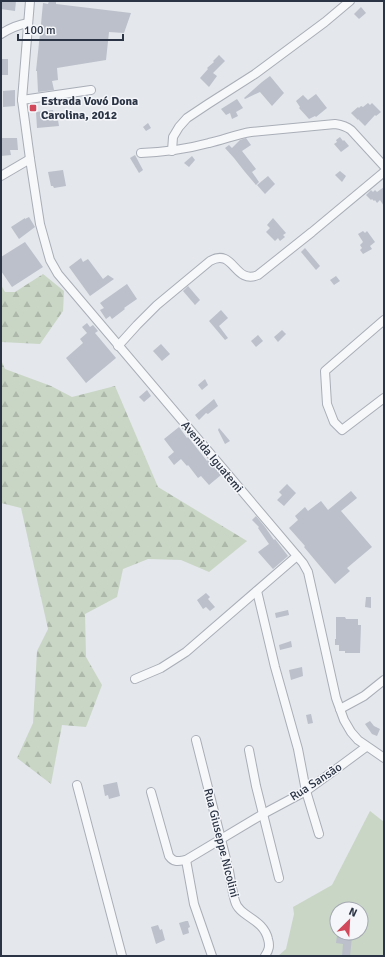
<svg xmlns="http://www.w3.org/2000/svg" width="385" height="957" viewBox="0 0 385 957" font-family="Signika,sans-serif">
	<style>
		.forest { fill: url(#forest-firs) }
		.green { fill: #c9d6c5; fill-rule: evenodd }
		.building { fill: #bbc0ca }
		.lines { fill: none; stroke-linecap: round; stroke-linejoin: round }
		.minor-casing { stroke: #a9aeb7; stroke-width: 10 }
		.minor { stroke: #f7f8fa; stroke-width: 8 }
		.poi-dot { fill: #d1495b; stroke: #f4f6f9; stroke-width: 1.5 }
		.labels { text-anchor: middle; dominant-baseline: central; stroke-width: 3; stroke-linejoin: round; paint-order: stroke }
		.poi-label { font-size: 12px; font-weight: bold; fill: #2b3445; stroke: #f4f6f9; text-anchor: start }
		.street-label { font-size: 12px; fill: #2b3445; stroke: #f4f6f9 }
	</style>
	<defs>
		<pattern id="forest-firs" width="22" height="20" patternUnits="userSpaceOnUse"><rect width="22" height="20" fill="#c9d6c5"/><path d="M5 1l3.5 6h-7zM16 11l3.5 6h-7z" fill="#adb8ab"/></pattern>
	</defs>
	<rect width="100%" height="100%" fill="#e4e7ec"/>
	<g class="forest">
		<path d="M43 274 64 291 63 311 40 344 1 342V285L5 292H15Z"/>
		<path d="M1 360 5 369 51 386 72 397 115 386 158 487 247 541 209 572 181 560 148 559 123 569 117 597 85 614 86 657 102 685 86 727 62 725 51 784 17 758 33 723 37 651 48 629 21 508 1 503Z"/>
	</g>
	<path class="green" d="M370 811 384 822V956H278L286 949 294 914 293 907 332 885ZM337 909H361V933H337Z"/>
	<g class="building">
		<path d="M1 1H16L15 11 1 9Z"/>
		<path d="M49 1H56V4L131 13 124 33 109 32 106 60 57 68 58 80 52 81 54 90 38 92 37 71H36L41 24 43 3 48 4Z"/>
		<path d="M361 7 366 13 359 19 354 14Z"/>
		<path d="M219 55 225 61 213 73 217 76 209 87 200 78 208 69 207 68 214 62 213 61Z"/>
		<rect x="1" y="59" width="7" height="16"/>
		<path d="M270 76 284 93 272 106 260 92 245 99 244 98 262 82Z"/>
		<path d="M15 90V106L3 107V91Z"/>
		<path d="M316 94 327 108 316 117 315 116 309 119 299 108 300 107 296 101 303 95 308 100Z"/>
		<path d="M237 99 243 108 236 112 238 116 232 119 230 113 226 115 221 109Z"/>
		<path d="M368 103 370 105 372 103 381 112 376 116 375 115 365 126 358 119V120L351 113 358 107 359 108 361 106 363 107Z"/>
		<path d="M53 110 54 121 58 120 59 126 37 128 36 112Z"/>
		<path d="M148 123 151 128 146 131 143 127Z"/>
		<path d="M340 137 343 141 344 140 349 146 341 152 334 144 337 142 336 140Z"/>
		<path d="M1 138H17L18 150H10L11 155 1 156Z"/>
		<path d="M246 138 251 145 242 151 256 169 252 172 259 182 256 185 245 172 234 158 225 148 229 145 232 148 240 140Z"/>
		<path d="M135 155 143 170 139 173 130 158Z"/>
		<path d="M192 156 195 160 189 167 184 163Z"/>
		<path d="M63 170 66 186 54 188 53 186H51L48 172Z"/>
		<path d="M340 171 346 176 342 182 335 175Z"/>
		<path d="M268 176 275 184 265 194 257 185Z"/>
		<path d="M384 187V206L380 200 377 203 375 200 374 201 372 199 371 200 366 195 371 190 373 192 375 190 377 192Z"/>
		<path d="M29 217 35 227 19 239 11 227 25 218V219Z"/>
		<path d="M273 218 286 233 283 235 285 237 280 241 278 238 275 241 266 232 270 228 267 225Z"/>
		<path d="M363 231 365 233 367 231 375 242 370 246 372 249 363 254 360 250 362 248 360 245 363 242 358 234Z"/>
		<path d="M25 242 43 267 12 287 1 271V257Z"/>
		<path d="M305 248 320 266 316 270 301 252Z"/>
		<path d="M81 258 83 262 88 259 103 279 108 275 114 279 90 296 69 267Z"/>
		<path d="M336 276 340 281 334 285 330 280Z"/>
		<path d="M127 284 137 299 124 308 125 309 112 319 110 316 106 319 100 310 104 308 100 303Z"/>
		<path d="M188 286 200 300 195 305 183 291Z"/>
		<path d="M221 310 228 318 219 326 228 338 225 340 209 321Z"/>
		<path d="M87 323 90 327 93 325 98 331 95 333 116 358 86 383 66 358 83 343 80 339 87 333 82 327Z"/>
		<path d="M282 330 286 334 278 342 274 337Z"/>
		<path d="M258 335 263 341 256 347 251 341Z"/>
		<path d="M161 344 170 354 162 361 153 351Z"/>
		<path d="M205 379 208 385 202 390 198 385Z"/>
		<path d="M147 390 151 396 144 402 139 397Z"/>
		<path d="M214 399 218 406 208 414 206 413 199 420 195 415Z"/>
		<path d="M179 427 187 438 188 437 207 461 208 460 221 475 209 485 201 476 198 478 188 465 187 466 181 459 174 465 168 457 174 452 164 439Z"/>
		<path d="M219 428 230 441 225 444 218 430Z"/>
		<path d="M287 484 296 493 284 506 277 500 282 495 279 492Z"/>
		<path d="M351 491 357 498 341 511 372 547 347 568 350 571 335 584 304 547 305 546 289 528 298 520 295 516 305 507 308 511 321 501 328 510Z"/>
		<path d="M256 516 265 527 274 540 275 539 288 556 273 569 258 552 269 544 258 528 259 527 252 520Z"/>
		<path d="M206 593 210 597 208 599 215 607 210 611 206 607 203 609 197 600Z"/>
		<path d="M366 597H371V608L365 607Z"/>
		<path d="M288 610 289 615 276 618 275 613Z"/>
		<path d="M336 617H345L346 619H358V625H361L360 653H345V651H339V645H335V639H336Z"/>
		<path d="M291 641 292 647 280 650 279 645Z"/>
		<path d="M302 667 303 676 291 680 289 670Z"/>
		<path d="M311 714 313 723 308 724 306 715Z"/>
		<path d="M370 721 374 726 380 729 377 736 372 734 365 724Z"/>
		<path d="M117 782 120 796 109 799 108 795 105 796 103 785Z"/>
		<path d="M186 921H188L190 927 188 928 189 933 183 935 179 923Z"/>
		<path d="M158 925 160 930 162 929 165 940 156 944 151 927Z"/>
		<path d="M337 936 352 937 350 956H342L343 944 336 943Z"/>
	</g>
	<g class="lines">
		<defs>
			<g id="minor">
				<path d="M30 1 22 100 30 159 40 224 50 260 58 274 303 563 308 572 336 698 344 720 351 732 358 740 384 758"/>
				<path d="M1 34C10 28 17 25 28 23"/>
				<path d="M22 100 91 90"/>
				<path d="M172 151 173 137 179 127 187 118 208 104 255 74 325 22 350 1"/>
				<path d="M141 153C164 152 187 149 209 143 223 140 237 134 251 132L335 124C342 125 346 126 351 130L384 166"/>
				<path d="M1 176 30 159"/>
				<path d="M384 320 325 371 327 404 334 422 342 430 384 398"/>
				<path d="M118 346 137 325 157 305 210 261C234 247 234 285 258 275L312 232 384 172"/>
				<path d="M257 591 275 667 298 749 306 791 319 834"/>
				<path d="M135 679 161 668 186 652 297 556"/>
				<path d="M340 709 364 696 384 680"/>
				<path d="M196 740C207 784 218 827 229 871 231 881 232 891 235 901 239 917 263 918 268 939 270 946 269 950 265 956"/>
				<path d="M249 750 256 786 279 878"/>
				<path d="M77 785 122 956"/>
				<path d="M151 792 169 856C174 863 179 861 186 860L263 814 306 791 339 767 366 747"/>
				<path d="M186 860 194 904 212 956"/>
			</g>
		</defs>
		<use href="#minor" class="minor-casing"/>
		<use href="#minor" class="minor"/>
	</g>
	<rect class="poi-dot" x="29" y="104" width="8" height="8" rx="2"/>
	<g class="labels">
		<g class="poi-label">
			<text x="41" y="101">Estrada Vovó Dona<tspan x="41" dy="14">Carolina, 2012</tspan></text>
		</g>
		<g class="street-label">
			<text transform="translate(212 457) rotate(50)">Avenida Iguatemi</text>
			<text transform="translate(316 782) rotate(-33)">Rua Sansão</text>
			<text transform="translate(221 843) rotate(76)">Rua Giuseppe Nicolini</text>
		</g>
	</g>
	<rect width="385" height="957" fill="none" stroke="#2b3445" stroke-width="4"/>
	<g transform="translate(349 921) rotate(24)"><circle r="19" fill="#f4f6f9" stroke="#a4a8b1"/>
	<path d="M0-3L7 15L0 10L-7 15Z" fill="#d1495b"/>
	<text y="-6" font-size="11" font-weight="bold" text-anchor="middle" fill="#2b3445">N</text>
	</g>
	<path d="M18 34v6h105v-6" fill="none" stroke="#2b3445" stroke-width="2"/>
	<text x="24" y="34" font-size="12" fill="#2b3445" stroke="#f4f6f9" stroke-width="3" paint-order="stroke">100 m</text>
</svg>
